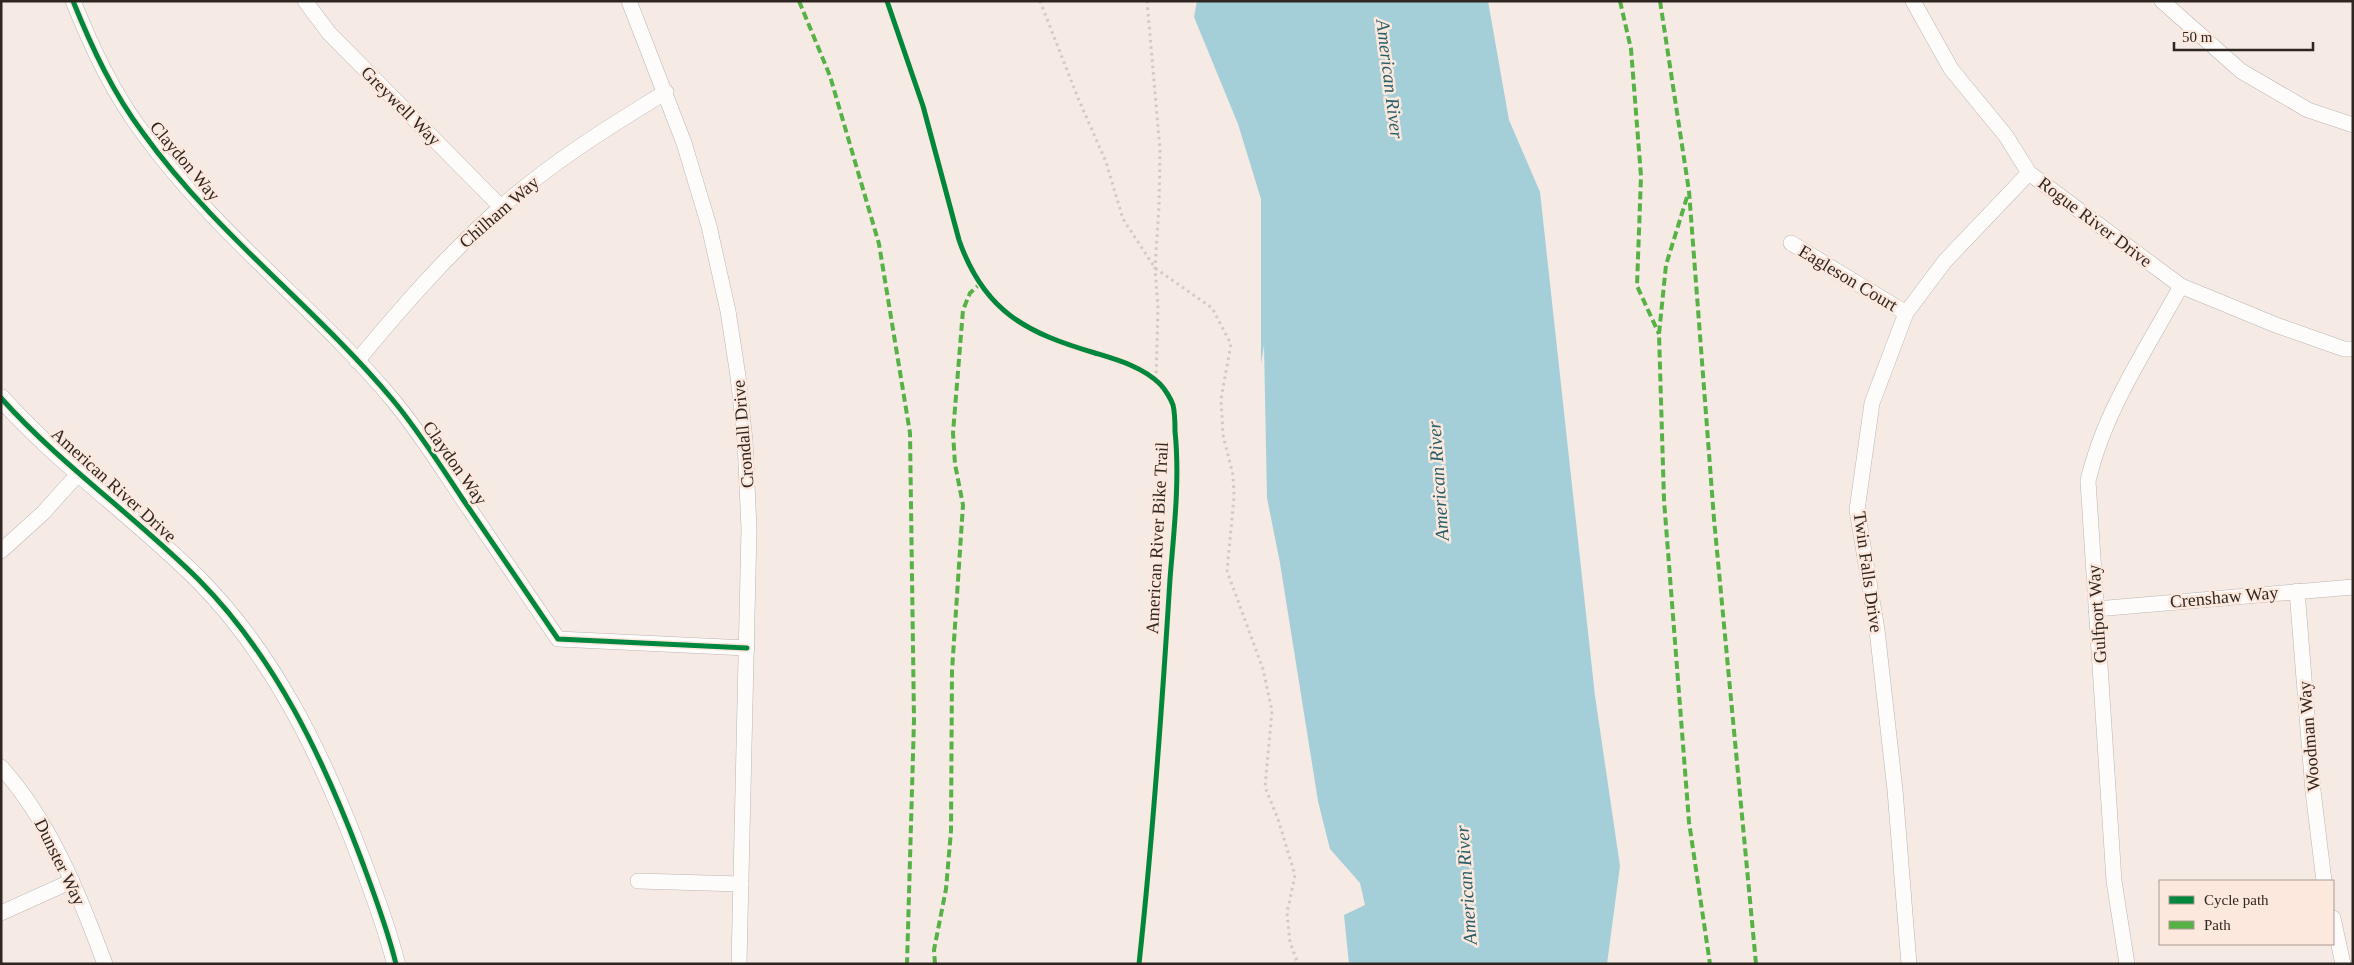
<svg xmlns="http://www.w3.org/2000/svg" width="2354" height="965" viewBox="0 0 2354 965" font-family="Georgia,serif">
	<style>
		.water { fill: #a4cfd8 }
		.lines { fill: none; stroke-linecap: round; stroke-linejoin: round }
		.minor-casing { stroke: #bdb4af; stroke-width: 16 }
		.tertiary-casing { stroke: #bdb4af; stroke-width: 19 }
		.path { stroke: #cecbc7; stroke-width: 3; stroke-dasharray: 2.5 4; stroke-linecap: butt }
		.minor { stroke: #fefcfb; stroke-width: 15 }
		.tertiary { stroke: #fefcfb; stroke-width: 18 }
		.quiet { stroke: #56b245; stroke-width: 4; stroke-dasharray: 8 4; stroke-linecap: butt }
		.cycleway-casing { stroke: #fce8dd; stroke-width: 8 }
		.cycleway { stroke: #00873e; stroke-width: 5 }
		.labels { text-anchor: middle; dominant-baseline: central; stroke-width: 5; stroke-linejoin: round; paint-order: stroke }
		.street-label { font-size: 18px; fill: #2f2621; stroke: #fce8dd }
		.water-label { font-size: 19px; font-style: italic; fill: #275e69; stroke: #fce8dd }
	</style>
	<rect width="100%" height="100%" fill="#f5eae4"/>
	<path class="water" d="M1197 1H1488L1509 120 1540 192 1595 696 1620 866 1607 964H1349L1344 915 1365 905 1360 883 1330 849 1318 801 1280 563 1267 498 1264 345 1261 364V199L1238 124 1194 17Z"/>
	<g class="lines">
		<defs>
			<g id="minor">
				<path d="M73 1C92 48 113 93 143 133 214 232 314 306 392 399 418 430 440 465 462 498 494 545 526 592 558 639L747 648"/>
				<path d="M305 1 329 33 501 207"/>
				<path d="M629 1 684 143 709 226 728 311 738 376 745 441 749 529 739 964"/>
				<path d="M1913 1 1951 69 2006 136 2029 173 2181 286 2276 325 2344 349H2353"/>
				<path d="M2162 1 2241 71 2308 110 2353 125"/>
				<path d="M1791 243 1906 313"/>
				<path d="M357 361C402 307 447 255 500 208 551 163 608 127 666 92"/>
				<path d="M1 551 43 513 78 474"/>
				<path d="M2297 591 2313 791 2324 881"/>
				<path d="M2096 609 2353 587"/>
				<path d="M1 767C51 823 79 894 105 964"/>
				<path d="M638 881 741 884"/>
				<path d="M1 913 72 881"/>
				<path d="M2333 918 2343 964"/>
				<path d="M1909 964 1895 790 1877 630 1857 510 1872 403 1906 313 1945 261 2029 173"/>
				<path d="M2127 964 2114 881 2088 481C2104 411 2147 348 2181 286"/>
			</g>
			<path id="tertiary" d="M1 398C61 465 135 516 199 580 275 657 322 756 360 856 373 891 387 927 396 964"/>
		</defs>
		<use href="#minor" class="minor-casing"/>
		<use href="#tertiary" class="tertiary-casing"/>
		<g class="path">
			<path d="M1040 1 1078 98 1106 162 1123 219 1155 268 1212 308 1231 344 1221 399 1223 435 1233 475 1234 497 1227 571 1263 669 1272 711 1265 787 1278 819 1295 875 1287 913 1290 942 1298 964"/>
			<path d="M1147 1 1160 150 1159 206 1155 268 1158 309 1156 380"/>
		</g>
		<use href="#minor" class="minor"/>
		<use href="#tertiary" class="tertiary"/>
		<g class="quiet">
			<path d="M799 1 830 76 879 244 910 433 914 720 907 964"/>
			<path d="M1620 1 1631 49 1641 176 1637 286 1659 334"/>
			<path d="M1660 1 1689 191 1714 519 1756 964"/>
			<path d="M1687 197 1666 265 1659 334 1664 500 1689 822 1710 964"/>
			<path d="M935 964 934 950 946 889 951 831 952 671 963 505 955 464 953 433 963 310 970 293 980 284"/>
		</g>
		<defs>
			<g id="cycleway">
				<path d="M73 1C92 48 113 93 143 133 214 232 314 306 392 399 418 430 440 465 462 498 494 545 526 592 558 639L747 648"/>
				<path d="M887 1 923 106 959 240C984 312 1027 333 1095 353 1118 360 1143 367 1160 384 1165 389 1171 399 1173 405 1175 413 1175 423 1175 431 1180 480 1174 530 1170 579 1162 708 1153 836 1139 964"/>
				<path d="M1 398C61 465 135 516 199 580 275 657 322 756 360 856 373 891 387 927 396 964"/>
			</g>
		</defs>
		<use href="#cycleway" class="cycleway-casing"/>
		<use href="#cycleway" class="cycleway"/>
	</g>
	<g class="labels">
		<g class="street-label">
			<text transform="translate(401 106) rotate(45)">Greywell Way</text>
			<text transform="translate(185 161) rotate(50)">Claydon Way</text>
			<text transform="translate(499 212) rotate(-41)">Chilham Way</text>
			<text transform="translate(2095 222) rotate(37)">Rogue River Drive</text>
			<text transform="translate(1848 278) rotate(31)">Eagleson Court</text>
			<text transform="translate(743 434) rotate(-95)">Crondall Drive</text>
			<text transform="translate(455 463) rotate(55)">Claydon Way</text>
			<text transform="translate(114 485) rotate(42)">American River Drive</text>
			<text transform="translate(1157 538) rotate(-87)">American River Bike Trail</text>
			<text transform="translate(1868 572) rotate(82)">Twin Falls Drive</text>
			<text transform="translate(2224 597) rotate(-5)">Crenshaw Way</text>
			<text transform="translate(2097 614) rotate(-94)">Gulfport Way</text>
			<text transform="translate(2309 736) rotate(-95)">Woodman Way</text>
			<text transform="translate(60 862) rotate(64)">Dunster Way</text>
		</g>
		<g class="water-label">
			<text transform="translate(1390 79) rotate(83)">American River</text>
			<text transform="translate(1438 481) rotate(-94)">American River</text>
			<text transform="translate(1466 885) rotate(-94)">American River</text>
		</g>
	</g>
	<rect width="2354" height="965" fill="none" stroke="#2f2621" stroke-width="5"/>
	<rect x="2159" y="880" width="175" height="65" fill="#fce8dd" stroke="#aa9a92"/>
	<rect x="2169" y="896" width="25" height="8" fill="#00873e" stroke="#aa9a92"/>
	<text x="2204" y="905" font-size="15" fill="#2f2621">Cycle path</text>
	<rect x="2169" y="921" width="25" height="8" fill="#56b245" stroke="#aa9a92"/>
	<text x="2204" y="930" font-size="15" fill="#2f2621">Path</text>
	<path d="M2174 42v8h139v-8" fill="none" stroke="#2f2621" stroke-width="2.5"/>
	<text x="2182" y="42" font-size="15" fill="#2f2621" stroke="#fce8dd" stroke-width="4" paint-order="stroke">50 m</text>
</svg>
